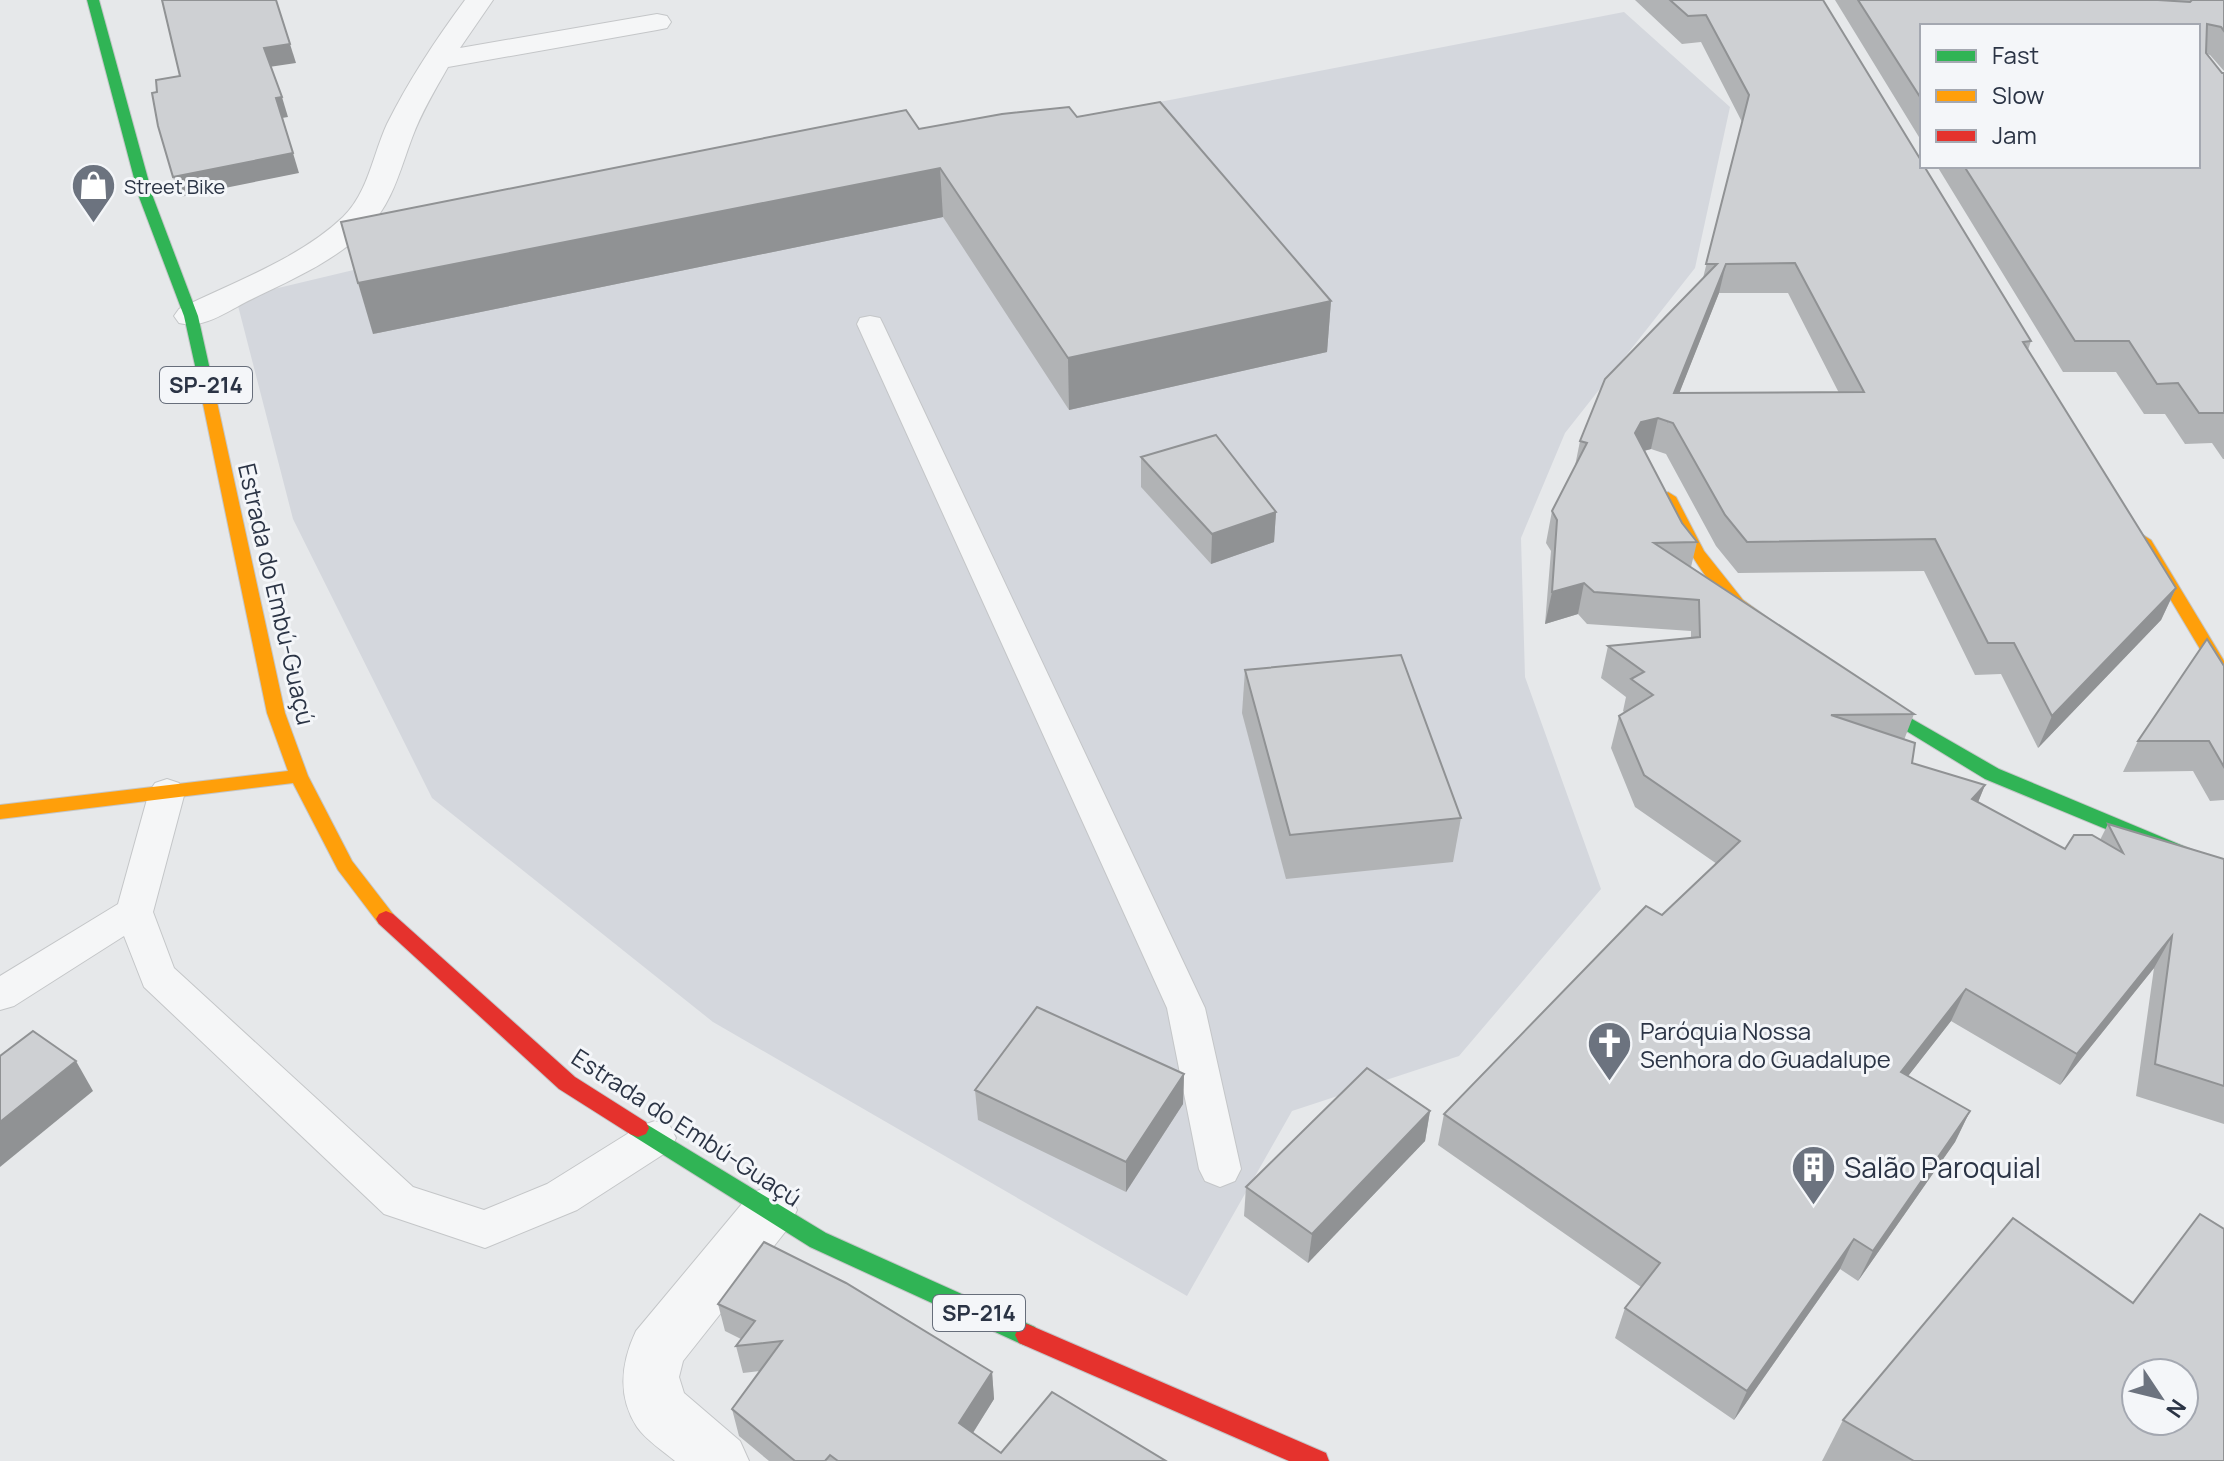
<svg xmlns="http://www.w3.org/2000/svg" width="2224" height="1461" viewBox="0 0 2224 1461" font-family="Manrope,sans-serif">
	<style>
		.built { fill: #d4d7dd }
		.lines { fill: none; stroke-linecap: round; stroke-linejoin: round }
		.lane-casing { stroke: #c4c6c8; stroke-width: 2 }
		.street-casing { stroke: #c4c6c8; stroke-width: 2 }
		.fast-casing { stroke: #c4c6c8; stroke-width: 2 }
		.slow-casing { stroke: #c4c6c8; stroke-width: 2 }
		.jam-casing { stroke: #c4c6c8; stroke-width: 2 }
		.lane { fill: #f5f6f7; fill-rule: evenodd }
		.street { fill: #f5f6f7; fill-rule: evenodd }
		.fast { fill: #30b455; fill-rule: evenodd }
		.slow { fill: #ff9f0a; fill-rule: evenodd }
		.jam { fill: #e5322d; fill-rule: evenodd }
		.wall { fill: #b1b3b5; fill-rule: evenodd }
		.shaded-wall { fill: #909294 }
		.building { fill: #ced0d3; stroke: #909294; stroke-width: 2; fill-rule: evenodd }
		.labels { text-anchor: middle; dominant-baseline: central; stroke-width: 6; stroke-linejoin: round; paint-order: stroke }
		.far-poi-label { font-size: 20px; fill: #2b3445; stroke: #f4f6f9; text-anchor: start }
		.shield { fill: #f4f6f9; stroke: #676e7b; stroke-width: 2 }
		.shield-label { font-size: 22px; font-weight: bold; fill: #2b3445 }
		.street-label { font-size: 24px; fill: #2b3445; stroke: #f4f6f9 }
		.poi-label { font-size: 24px; fill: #2b3445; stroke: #f4f6f9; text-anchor: start }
		.near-poi-label { font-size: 28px; fill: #2b3445; stroke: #f4f6f9; text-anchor: start }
	</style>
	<rect width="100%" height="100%" fill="#e6e8ea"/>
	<path class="built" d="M1624 12 1730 107 1695 268 1565 433 1521 538 1525 677 1601 889 1459 1056 1292 1111 1187 1296 713 1022 432 798 293 519 236 298 622 206Z"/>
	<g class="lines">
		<defs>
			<g id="lane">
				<path d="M870 316 880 318 883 324 1205 1008 1241 1169 1235 1181 1220 1187 1205 1181 1199 1169 1167 1008 857 324 860 318Z"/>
				<path d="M167 779 179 783 185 792 153 912 174 968 413 1187 484 1210 547 1184 640 1126 655 1121 670 1126 676 1138 670 1150 577 1210 485 1248 384 1214 144 987 124 936 14 1006 0 1010V976L118 904 149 792 155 783Z"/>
			</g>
			<g id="street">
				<path d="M465 0H493L460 48 657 14 667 16 671 22 667 28 657 30 448 67C435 90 421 113 412 138 400 170 392 205 366 230 335 261 291 280 252 299 229 310 204 330 179 323L174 316 179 309C233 282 299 259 343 217 368 193 373 154 387 124 409 80 436 39 465 0Z"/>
				<path d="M770 1186 789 1193 797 1210 789 1227 683 1361 679 1377 684 1393 740 1441 749 1461H675C663 1451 646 1440 637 1427 617 1396 621 1363 636 1331L751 1193Z"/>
			</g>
			<g id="fast">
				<path d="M87 0H99L153 197 198 316 210 370 208 373 203 374 196 370 184 316 139 197Z"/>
				<path d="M1860 689 1999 769 2224 863V878L1985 779 1854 699 1851 695Z"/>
				<path d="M638 1119 826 1233 1035 1327 1039 1335 1035 1343 1027 1346 1019 1343 810 1247 630 1134 627 1128 630 1122Z"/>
			</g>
			<g id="slow">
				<path d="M203 366 210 370 285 713 308 776 352 861 393 914 396 919 393 924H379L338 870 293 783 0 819V805L288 771 267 713 196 370Z"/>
				<path d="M1668 492 1676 497 1704 551 1743 600 1779 626 1782 630 1779 634C1767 637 1761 629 1752 623 1708 591 1684 544 1660 497Z"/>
				<path d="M2143 535 2151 540 2224 661V681L2218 679 2135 540Z"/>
			</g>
			<g id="jam">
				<path d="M386 911 393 914 575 1077 646 1122 649 1128 646 1134 638 1137 630 1134 559 1089 379 924 376 919 379 914Z"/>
				<path d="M1027 1324 1326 1453 1329 1461H1289L1019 1343 1015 1335 1019 1327Z"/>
			</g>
		</defs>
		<use href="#lane" class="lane-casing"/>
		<use href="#street" class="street-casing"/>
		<use href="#fast" class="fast-casing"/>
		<use href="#slow" class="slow-casing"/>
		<use href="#jam" class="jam-casing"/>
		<use href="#lane" class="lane"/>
		<use href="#street" class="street"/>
		<use href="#fast" class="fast"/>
		<use href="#slow" class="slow"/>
		<use href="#jam" class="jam"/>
	</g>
	<g class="wall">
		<path d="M1635 0H1823L2031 341 2028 350 2176 588 2161 620 2038 748 2001 674 1975 675 1924 571 1738 573 1716 546 1666 454 1651 449 1644 451 1682 523 1697 542 1691 567 1914 714 1904 740 1912 763 1985 785 1978 802 2065 849 2100 840 2108 824 2224 859V1124L2136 1096 2154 968 2060 1085 1951 1021 1908 1076 1970 1111 1955 1142 1858 1281 1840 1269 1734 1420 1615 1338 1625 1308 1641 1287 1438 1145 1444 1114 1662 915 1717 864 1635 807 1611 748 1619 716 1625 713 1623 711 1626 697 1601 678 1608 646 1691 638V631L1587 624 1578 614 1545 624 1551 551 1546 543 1552 511 1575 466 1580 441 1703 278 1742 122 1701 42 1682 44ZM1719 293H1788L1839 393H1679Z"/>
		<path d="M1835 0H2224V71L2210 55 2207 54 2222 73H2224V459H2223L2212 443 2185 444 2165 414H2144L2116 372H2063L1937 166H2198L1922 26V142Z"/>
		<path d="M1077 117 1331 301 1327 352 1069 410 943 217 373 334Z"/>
		<path d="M1141 457 1276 512 1274 542 1211 564 1141 487Z"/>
		<path d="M2224 666V800L2210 801 2193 771 2123 772 2138 741Z"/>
		<path d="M1245 670 1461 818 1453 862 1286 879 1242 713Z"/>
		<path d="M1184 1074 1183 1104 1126 1192 978 1120 975 1090Z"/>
		<path d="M1430 1111 1425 1141 1308 1263 1244 1216 1246 1187Z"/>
		<path d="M2133 1303 2224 1461H1822L1843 1420Z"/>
		<path d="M718 1304 992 1372 994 1399 973 1433 1001 1453 1166 1461H769L739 1436 732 1409 760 1371 743 1373 736 1346 741 1339 725 1331Z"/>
	</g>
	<g class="shaded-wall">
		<path d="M290 44 296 63 269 67 264 48Z"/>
		<path d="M282 97 288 117 282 118 276 98Z"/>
		<path d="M293 153 299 173 180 197 173 177Z"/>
		<path d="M940 168 943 217 373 334 358 283Z"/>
		<path d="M1726 264 1719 293 1667 424 1674 393Z"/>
		<path d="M1331 301 1327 352 1069 410 1068 358Z"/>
		<path d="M1658 418 1651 449 1635 453V433L1641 422Z"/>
		<path d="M1276 512 1274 542 1211 564 1212 534Z"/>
		<path d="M1584 583 1578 614 1545 624 1552 592Z"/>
		<path d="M2176 588 2161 620 2038 748 2052 716Z"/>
		<path d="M1985 785 1972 817V799Z"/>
		<path d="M2172 936 2154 968 2060 1085 2077 1054Z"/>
		<path d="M1966 989 1951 1021 1887 1103 1901 1072Z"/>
		<path d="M76 1061 93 1091 0 1167V1122Z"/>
		<path d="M1184 1074 1183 1104 1126 1192V1162Z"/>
		<path d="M1430 1111 1425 1141 1308 1263 1312 1234Z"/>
		<path d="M1970 1111 1955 1142 1858 1281 1873 1251Z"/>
		<path d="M1854 1239 1840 1269 1734 1420 1747 1391Z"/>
		<path d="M992 1372 994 1399 962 1450 959 1423Z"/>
	</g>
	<g class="building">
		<path d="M162 0H276L290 44 264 48 282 97 276 98 293 153 173 177 158 126 152 93 157 92 156 80 180 76Z"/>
		<path d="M1670 0H1823L1922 162V166H1924L2031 341 2023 342 2176 588 2052 716 2014 643H1988L1935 539 1747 542 1725 515 1673 423 1658 418 1641 422 1635 433 1682 523 1697 542 1654 543 1914 714 1831 715 1915 743 1912 763 1985 785 1972 799 2065 849 2074 835H2092L2123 853 2108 824 2224 859V1086L2155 1064 2172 936 2077 1054 1966 989 1901 1072 1970 1111 1873 1251 1854 1239 1747 1391 1625 1308 1660 1263 1444 1114 1646 906 1662 915 1740 841 1644 775 1619 716 1653 695 1631 679 1644 672 1608 646 1700 637 1699 600 1594 592 1584 583 1552 592 1557 520 1552 511 1587 443 1580 441 1605 379 1717 264H1706L1749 95 1706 15 1688 16ZM1795 263 1864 392 1674 393 1726 264Z"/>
		<path d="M1858 0H2158L2190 2 2192 0H2224V31L2221 27 2207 24 2206 53 2222 73H2224V413H2199L2178 383 2157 384 2129 341H2075L1964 166H2198V26H1922V100Z"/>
		<path d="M1160 102 1331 301 1068 358 940 168 358 283 341 222 906 110 919 129 1002 114 1069 107 1077 117Z"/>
		<path d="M1216 435 1276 512 1212 534 1141 457Z"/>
		<path d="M2207 639 2224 666V767L2209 741H2138Z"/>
		<path d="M1401 655 1461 818 1290 835 1245 670Z"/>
		<path d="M1037 1007 1184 1074 1126 1162 975 1090Z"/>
		<path d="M33 1031 76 1061 0 1122V1056Z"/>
		<path d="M1367 1068 1430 1111 1312 1234 1246 1187Z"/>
		<path d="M2200 1214 2224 1229V1461H1914L1843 1420 2013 1218 2133 1303ZM2136 1373H2184V1421H2136Z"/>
		<path d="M764 1242 846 1283 992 1372 959 1423 1001 1453 1052 1392 1166 1461H838L830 1455 825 1461H795L732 1409 782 1341 736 1346 755 1321 718 1304Z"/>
	</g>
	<defs>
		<symbol id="shop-pin" viewBox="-11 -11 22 30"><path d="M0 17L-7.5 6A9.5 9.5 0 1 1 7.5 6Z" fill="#6c737f" stroke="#f4f6f9"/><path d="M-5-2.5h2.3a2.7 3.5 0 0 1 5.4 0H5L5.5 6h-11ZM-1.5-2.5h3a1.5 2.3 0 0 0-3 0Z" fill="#fff"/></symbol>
		<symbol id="church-pin" viewBox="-11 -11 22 30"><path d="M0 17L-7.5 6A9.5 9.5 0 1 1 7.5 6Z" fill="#6c737f" stroke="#f4f6f9"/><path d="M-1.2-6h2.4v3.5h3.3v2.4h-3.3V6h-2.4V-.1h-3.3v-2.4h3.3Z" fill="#fff"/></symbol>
		<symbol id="building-pin" viewBox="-11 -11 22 30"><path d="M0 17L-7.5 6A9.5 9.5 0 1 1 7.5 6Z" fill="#6c737f" stroke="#f4f6f9"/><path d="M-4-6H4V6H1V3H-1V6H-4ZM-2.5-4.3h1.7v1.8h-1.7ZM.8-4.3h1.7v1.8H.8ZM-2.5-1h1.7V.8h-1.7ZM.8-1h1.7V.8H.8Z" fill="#fff"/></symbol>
	</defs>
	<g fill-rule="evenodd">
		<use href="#shop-pin" x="68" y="160" width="51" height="69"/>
		<use href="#church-pin" x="1584" y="1018" width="51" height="69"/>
		<use href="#building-pin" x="1788" y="1142" width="51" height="69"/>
	</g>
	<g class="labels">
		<g class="far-poi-label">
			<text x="124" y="186">Street Bike</text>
		</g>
		<g class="shield">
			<rect x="160" y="367" width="92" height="36" rx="6"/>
			<rect x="933" y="1295" width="92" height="36" rx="6"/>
		</g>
		<g class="shield-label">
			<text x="206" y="385">SP-214</text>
			<text x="979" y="1313">SP-214</text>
		</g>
		<g class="street-label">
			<text transform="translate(277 594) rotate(77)">Estrada do Embú-Guaçú</text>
			<text transform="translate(687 1127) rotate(33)">Estrada do Embú-Guaçú</text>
		</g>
		<g class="poi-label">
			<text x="1640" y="1030">Paróquia Nossa<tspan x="1640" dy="28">Senhora do Guadalupe</tspan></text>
		</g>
		<g class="near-poi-label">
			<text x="1844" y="1167">Salão Paroquial</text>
		</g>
	</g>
	<rect x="1920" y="24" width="280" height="144" fill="#f4f6f9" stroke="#a4a8b1" stroke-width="2"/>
	<rect x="1936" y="50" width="40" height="12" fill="#30b455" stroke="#a4a8b1" stroke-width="2"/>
	<text x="1992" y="64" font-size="24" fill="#2b3445">Fast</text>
	<rect x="1936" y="90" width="40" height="12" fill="#ff9f0a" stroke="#a4a8b1" stroke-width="2"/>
	<text x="1992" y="104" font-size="24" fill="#2b3445">Slow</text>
	<rect x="1936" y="130" width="40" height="12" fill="#e5322d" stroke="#a4a8b1" stroke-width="2"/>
	<text x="1992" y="144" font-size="24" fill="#2b3445">Jam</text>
	<g transform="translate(2160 1397) rotate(125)"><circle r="38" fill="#f4f6f9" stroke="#a4a8b1" stroke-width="2"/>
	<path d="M0-6L14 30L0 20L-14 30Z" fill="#6c737f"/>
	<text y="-12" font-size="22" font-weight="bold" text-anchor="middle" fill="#2b3445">N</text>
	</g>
</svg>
